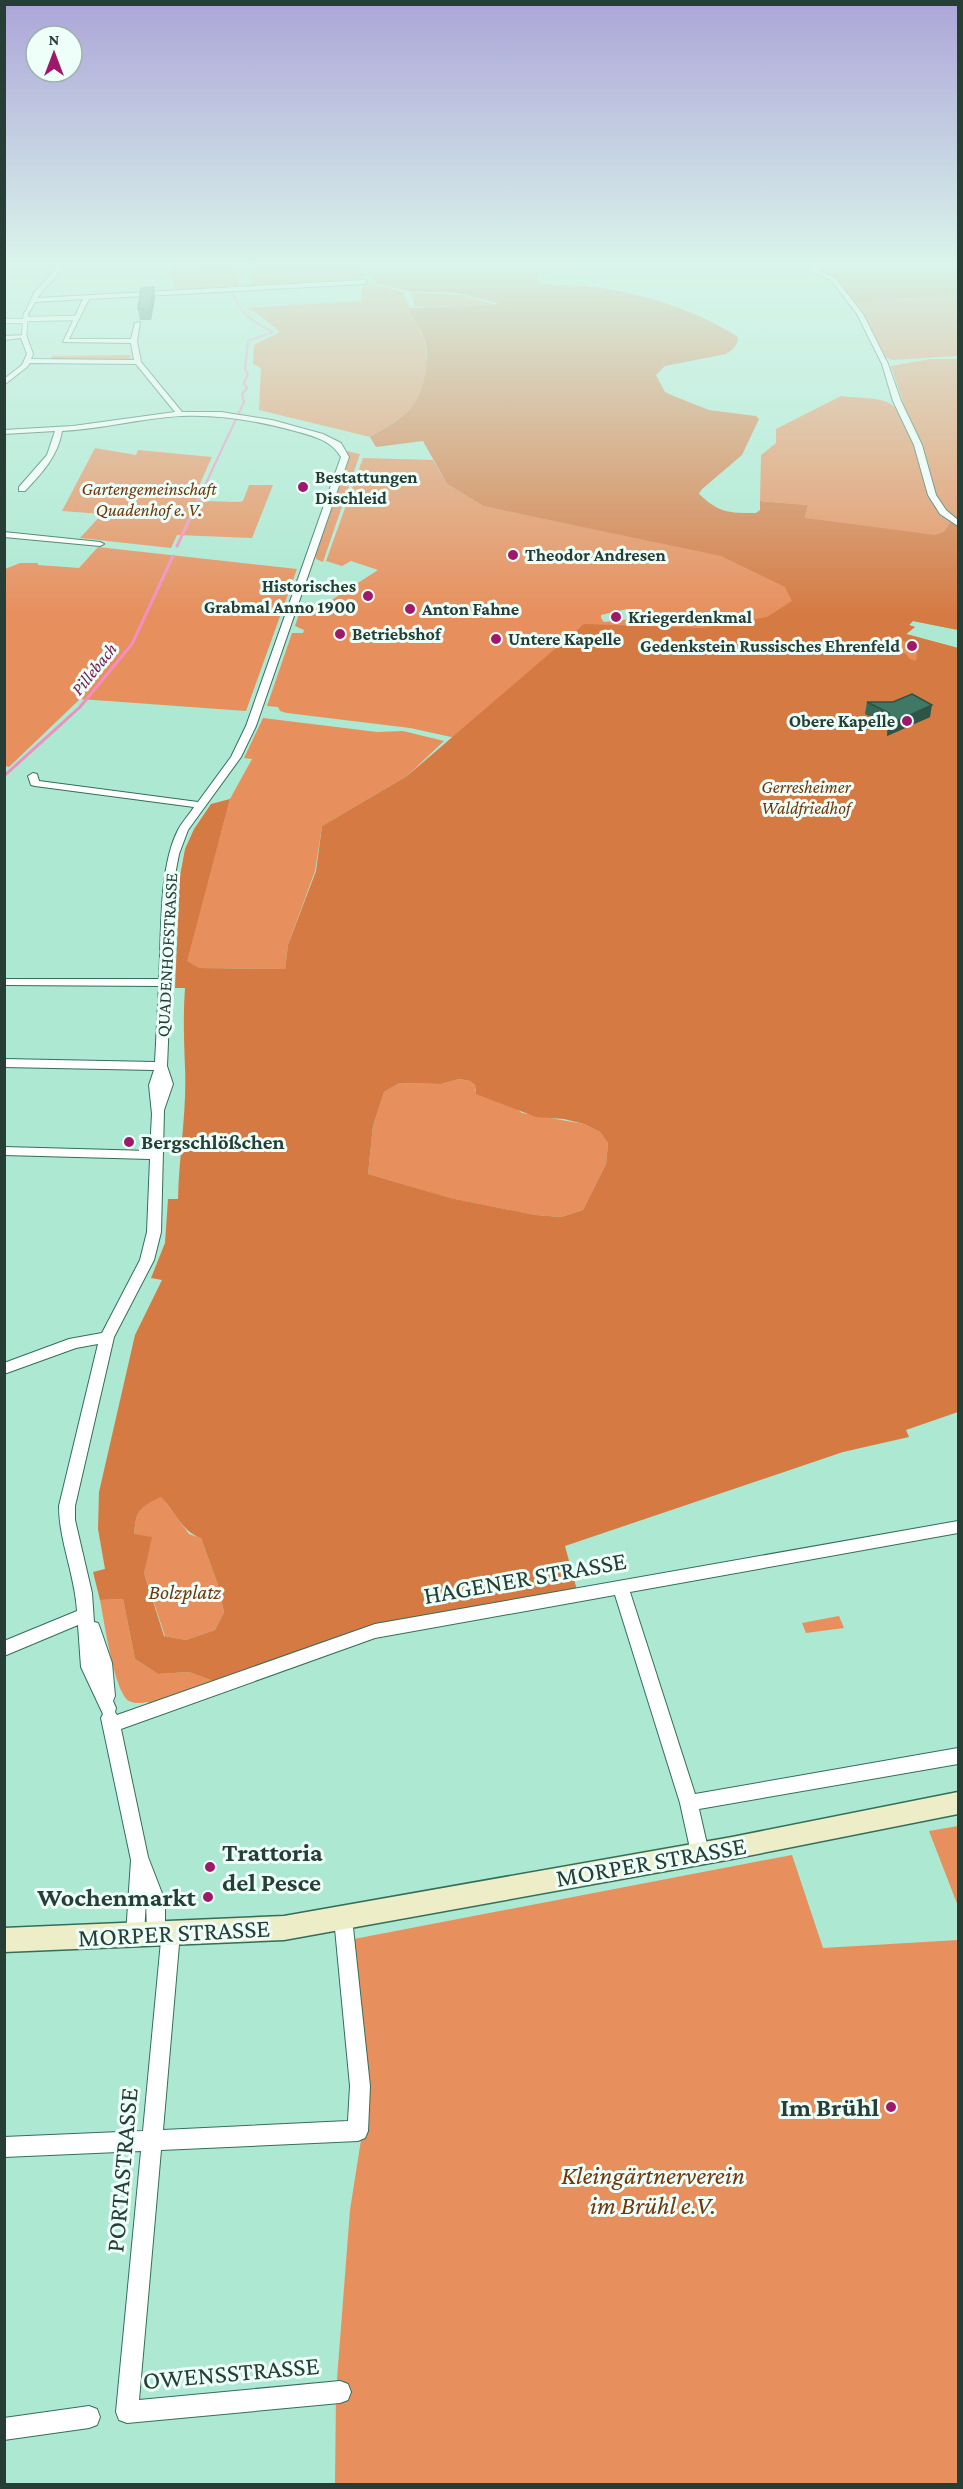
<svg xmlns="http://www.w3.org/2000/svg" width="963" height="2489" viewBox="0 0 963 2489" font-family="'Crimson Pro',serif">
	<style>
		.green { fill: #e78f5d; fill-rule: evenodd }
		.forest { fill: #d67a43; fill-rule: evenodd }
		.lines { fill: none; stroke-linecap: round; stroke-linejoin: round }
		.stream-far1 { stroke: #f28ec0; stroke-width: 2 }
		.stream { stroke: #f28ec0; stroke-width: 3 }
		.pedestrian-casing { stroke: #346e5b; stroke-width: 6 }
		.minor-casing { stroke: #346e5b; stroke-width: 2 }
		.secondary-casing { stroke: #346e5b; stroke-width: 3 }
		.pedestrian { stroke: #fff; stroke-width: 4.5 }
		.minor { fill: #fff; fill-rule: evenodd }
		.secondary { fill: #ededc8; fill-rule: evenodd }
		.wall { fill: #366757 }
		.shaded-wall { fill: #2c5447 }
		.building { fill: #3f7865; stroke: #2c5447; stroke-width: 1.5 }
		.poi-dot { fill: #9e196a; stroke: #edfff8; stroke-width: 2 }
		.labels { text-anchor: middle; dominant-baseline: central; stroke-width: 6; stroke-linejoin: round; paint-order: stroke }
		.far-poi-label { font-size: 18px; font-weight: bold; fill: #263e35; stroke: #edfff8; text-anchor: start }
		.far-park-label { font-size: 18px; font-style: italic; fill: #71350b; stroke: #edfff8 }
		.far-water-label { font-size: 18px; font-style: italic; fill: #721b4d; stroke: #edfff8 }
		.far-street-label { font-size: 18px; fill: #263e35; stroke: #edfff8 }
		.poi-label { font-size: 21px; font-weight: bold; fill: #263e35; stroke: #edfff8; text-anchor: start }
		.park-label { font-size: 21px; font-style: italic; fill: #71350b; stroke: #edfff8 }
		.near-street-label { font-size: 26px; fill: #263e35; stroke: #edfff8 }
		.near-poi-label { font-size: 26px; font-weight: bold; fill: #263e35; stroke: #edfff8; text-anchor: end }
		.near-park-label { font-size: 26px; font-style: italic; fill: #71350b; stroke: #edfff8 }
	</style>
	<rect width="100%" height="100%" fill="#ace8d2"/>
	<g class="green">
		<path d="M235 266 240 286 176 292 170 268Z"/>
		<path d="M254 266H365L363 279 251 286Z"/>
		<path d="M371 283 403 292 425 341 427 361 422 392 418 403 404 416 370 437 259 410 261 368 253 364 254 345 280 332 257 313 246 308 361 301 363 284Z"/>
		<path d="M411 293 462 295 496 305 415 307Z"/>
		<path d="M958 294V356L893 360 885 357 864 314 854 303Z"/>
		<path d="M131 355 128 361 50 360 52 356Z"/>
		<path d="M930 359H958V518L953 519 934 496 891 366Z"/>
		<path d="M841 396C855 398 875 397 887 402 910 412 917 464 926 485 933 503 945 516 958 530V544L805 518 808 505 760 501 761 455 776 443V429Z"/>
		<path d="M95 448 136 455 138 450 212 457 194 497 203 501 239 502 243 501 249 485H273L252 538 177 535 171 548 80 538 102 514 62 511Z"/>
		<path d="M347 451 360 454 323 562 316 559V555L348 463Z"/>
		<path d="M363 458 433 460 447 484 483 506 737 556 958 630 913 621 909 625 915 627 906 634 958 648V898L543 757 410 728 287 713 280 711 278 707 267 706 292 633H303L304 630 295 626 301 608 309 604 327 603 378 570 351 561 342 566 326 561ZM627 609 636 614 631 616V619L604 622 601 618V615Z"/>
		<path d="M98 547 297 569 246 711 80 699 9 767 5 766V569L20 563H38V565L79 568Z"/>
		<path d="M263 718 377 732 403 731 444 741 407 776 322 826 315 871 288 945 285 969 198 968 186 961 230 799 252 759 244 758Z"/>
		<path d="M459 1079 470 1081 475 1085V1091L513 1106 522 1113 584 1124 600 1132 608 1143 606 1164 583 1210 561 1217 535 1215 449 1198 368 1174 373 1126 384 1092 399 1083 441 1084Z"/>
		<path d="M161 1496 189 1534 201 1538 218 1585 224 1612 215 1630 186 1640 165 1636 144 1573 148 1546 134 1534C136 1510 140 1507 161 1496Z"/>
		<path d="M123 1599 135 1659 158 1674 189 1672 216 1682 149 1706 148 1702C141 1703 135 1704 129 1701 114 1692 104 1619 100 1600Z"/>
		<path d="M839 1616 844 1628 806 1633 802 1623Z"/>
		<path d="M958 1826V1906L929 1831Z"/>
		<path d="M792 1855 823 1948 958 1940V2484H335L336 2392 350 2210 369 2089 354 1939Z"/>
	</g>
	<g class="forest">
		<path d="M366 266H583L542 274 537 277 540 283C559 286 577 285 595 287 645 294 696 310 738 337 738 346 733 349 726 354L665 366 656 375 665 392 676 397 709 410 756 416 759 419 742 455 701 490 699 494C719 513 729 513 756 513L760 510V501L808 505 805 518 935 535 944 532 953 519 958 518V630L913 621 909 625 915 627 906 634 958 648V1412L906 1430 909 1437 843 1452 565 1546 578 1594 430 1618 216 1682 189 1672 158 1674 135 1659 123 1599 100 1600 93 1572 105 1569 98 1529 99 1492 135 1335 162 1280 151 1278 165 1243 168 1199H178C179 1155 187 1111 185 1067 184 1040 183 1015 185 988H175L180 876 185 849 194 829 211 804 230 799 187 961 199 968 285 969 288 945 316 871 322 826 407 776 584 624 702 628 767 617 792 601 785 587 721 556 483 506 447 484 423 441 376 447 370 437C402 417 418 413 425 374 427 363 428 352 425 341 422 329 413 319 409 308L496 305 498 303 457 293 408 291 374 283 376 281 366 271ZM893 638 918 645 916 661 910 659 905 653H886L874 650 882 640H889ZM459 1079 470 1081 475 1085 476 1094 536 1117 564 1119 584 1124 600 1132 608 1143 606 1164 583 1210 561 1217 535 1215 450 1198 368 1174 373 1126 384 1092 399 1083 441 1084ZM161 1497C175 1511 182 1532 201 1538L218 1585 224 1612 215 1630 186 1640 164 1636 144 1573 152 1537 134 1534C136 1510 140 1507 161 1497Z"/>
		<path d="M807 266H958V294L854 303 837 280Z"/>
	</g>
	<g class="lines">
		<path class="stream-far1" d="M192 513 244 402 242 394 247 388 244 383 248 374 245 370 248 341 273 332C252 321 241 315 232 292L244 285 238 266"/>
		<g class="stream">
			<path d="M177 546 193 512"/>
			<path d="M4 776 80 707 132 644 173 556"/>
		</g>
		<defs>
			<g id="pedestrian">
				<path d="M25 319 76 318"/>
				<path d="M4 321H25"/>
				<path d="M24 336 26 314"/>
			</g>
			<g id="minor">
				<path d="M58 266H65L37 298 364 280 367 282 364 284 89 299 69 339H131L135 323 140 322 137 341 141 362 182 412H221L272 420 323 434 341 443 349 457 256 726 241 757 188 830 179 854 175 875 167 1066 173 1084 164 1110 161 1232 154 1260 114 1337 75 1506V1520L92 1593 94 1622 98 1623 100 1628 112 1663 115 1696 113 1701 116 1708 115 1712 117 1715 375 1624 958 1521V1533L630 1592 695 1794 958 1748V1764L699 1809 709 1853 706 1859 700 1862 694 1859 691 1853 680 1803 615 1595 375 1638 121 1729 148 1857 165 1901V1926L171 1924 178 1927 180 1933 163 2130 348 2121 350 2086 334 1918 336 1912 343 1909 350 1912 352 1918 370 2086 368 2131 365 2138 358 2141 161 2150 139 2400 340 2381 348 2384 351 2392 348 2400 340 2403 127 2423 119 2420 116 2412 141 2151 4 2157V2137L143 2131 161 1941 156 1943 149 1940 147 1934 146 1899 144 1935 142 1941 135 1944 128 1941 126 1935 131 1860 101 1718 103 1714 81 1667 78 1625 4 1656V1641L77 1611C75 1575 59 1541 59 1506L98 1344 76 1348 4 1374V1363L69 1339 102 1333 140 1260 147 1232 150 1159 4 1155V1147L150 1151 152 1114 149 1085 154 1070 4 1067V1059L155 1062 159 986 4 985V979H159C162 936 158 869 178 830 182 822 189 815 194 807L35 786 31 785 28 776 33 773 37 774 39 781 198 802 231 757 246 726 341 457C331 440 313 436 295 431 258 421 220 414 181 416 142 418 102 429 62 431 58 456 42 473 25 491H19V487L47 455 55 431 4 434V430L73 426 175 412 136 364 30 363 27 367 4 385V379L22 365 27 354 21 338 4 340V336L26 335 33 354 31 359 134 360 131 343 63 342 83 299 35 302 29 313H25L34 293Z"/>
				<path d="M800 266H809L835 278 863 314 888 364 901 401 922 445 936 495 946 510 958 520V526L940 514 928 495 914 445 893 401 882 364 857 314 831 280Z"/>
				<path d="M4 532 100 542 104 544 100 546 4 537Z"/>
				<path d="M89 2406 97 2409 100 2417 97 2425 89 2428 4 2440V2418Z"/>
			</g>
			<path id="secondary" d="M958 1792V1814L732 1859 284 1940 4 1952V1928L284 1916 732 1837Z"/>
		</defs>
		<use href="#pedestrian" class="pedestrian-casing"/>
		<use href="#minor" class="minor-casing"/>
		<use href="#secondary" class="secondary-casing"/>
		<use href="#pedestrian" class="pedestrian"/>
		<use href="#minor" class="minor"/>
		<use href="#secondary" class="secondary"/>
	</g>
	<g class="wall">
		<path d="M154 287 155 298 151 320H140L138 309Z"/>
		<path d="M867 702 930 717 887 736V726L865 714Z"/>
	</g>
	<g class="shaded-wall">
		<path d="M154 287 155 298 151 320 150 309Z"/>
		<path d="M932 705 930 717 887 736 890 724Z"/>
	</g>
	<g class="building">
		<path d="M154 287 150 309H138L141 288Z"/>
		<path d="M912 694 932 705 890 724 889 713 867 702H893Z"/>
	</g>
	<linearGradient id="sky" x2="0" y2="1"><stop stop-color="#aca5d8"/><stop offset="0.43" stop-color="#daf5eb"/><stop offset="1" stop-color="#daf5eb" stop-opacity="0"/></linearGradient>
	<rect width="963" height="615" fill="url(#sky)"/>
	<g class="poi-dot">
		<circle cx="303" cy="487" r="6"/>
		<circle cx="513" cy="555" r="6"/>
		<circle cx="368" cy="596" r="6"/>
		<circle cx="410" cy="609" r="6"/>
		<circle cx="616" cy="617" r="6"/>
		<circle cx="340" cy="634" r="6"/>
		<circle cx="496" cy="639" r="6"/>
		<circle cx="912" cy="646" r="6"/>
		<circle cx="907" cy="721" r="6"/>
		<circle cx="129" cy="1142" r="6"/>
		<circle cx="210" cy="1867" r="6"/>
		<circle cx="208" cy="1897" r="6"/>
		<circle cx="891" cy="2107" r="6"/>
	</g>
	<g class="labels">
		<g class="far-poi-label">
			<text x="315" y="477">Bestattungen<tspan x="315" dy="21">Dischleid</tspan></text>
			<text x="525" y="555">Theodor Andresen</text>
			<text x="356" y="586" text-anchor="end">Historisches<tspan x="356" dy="21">Grabmal Anno 1900</tspan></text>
			<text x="422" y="609">Anton Fahne</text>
			<text x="628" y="617">Kriegerdenkmal</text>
			<text x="352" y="634">Betriebshof</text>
			<text x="508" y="639">Untere Kapelle</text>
			<text x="900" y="646" text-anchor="end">Gedenkstein Russisches Ehrenfeld</text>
			<text x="895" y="721" text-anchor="end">Obere Kapelle</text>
		</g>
		<g class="far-park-label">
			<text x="149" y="489">Gartengemeinschaft<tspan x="149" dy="21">Quadenhof e. V.</tspan></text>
			<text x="806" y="787">Gerresheimer<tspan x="806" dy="21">Waldfriedhof</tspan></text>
		</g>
		<g class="far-water-label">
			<text transform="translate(94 669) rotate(-51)">Pillebach</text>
		</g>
		<g class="far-street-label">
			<text transform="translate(167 955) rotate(-87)">QUADENHOFSTRASSE</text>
		</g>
		<g class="poi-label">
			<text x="141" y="1142">Bergschlößchen</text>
		</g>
		<g class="park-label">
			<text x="185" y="1592">Bolzplatz</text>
		</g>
		<g class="near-street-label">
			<text transform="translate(525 1578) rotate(-10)">HAGENER STRASSE</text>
			<text transform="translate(651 1862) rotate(-10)">MORPER STRASSE</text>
			<text transform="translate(174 1933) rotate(-3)">MORPER STRASSE</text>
			<text transform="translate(122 2170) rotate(-85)">PORTASTRASSE</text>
			<text transform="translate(231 2373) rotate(-5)">OWENSSTRASSE</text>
		</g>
		<g class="near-poi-label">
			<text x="222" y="1852" text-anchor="start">Trattoria<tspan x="222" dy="30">del Pesce</tspan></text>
			<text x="196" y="1897">Wochenmarkt</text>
			<text x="879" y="2107">Im Brühl</text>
		</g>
		<g class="near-park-label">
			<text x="653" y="2175">Kleingärtnerverein<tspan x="653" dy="30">im Brühl e.V.</tspan></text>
		</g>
	</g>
	<rect width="963" height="2489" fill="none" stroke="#263e35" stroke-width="12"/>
	<g transform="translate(54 54)"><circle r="28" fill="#edfff8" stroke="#9db2aa" stroke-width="1.5"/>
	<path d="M0-4.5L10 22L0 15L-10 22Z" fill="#9e196a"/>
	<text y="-9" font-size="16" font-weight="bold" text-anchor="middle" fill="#263e35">N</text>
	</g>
</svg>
